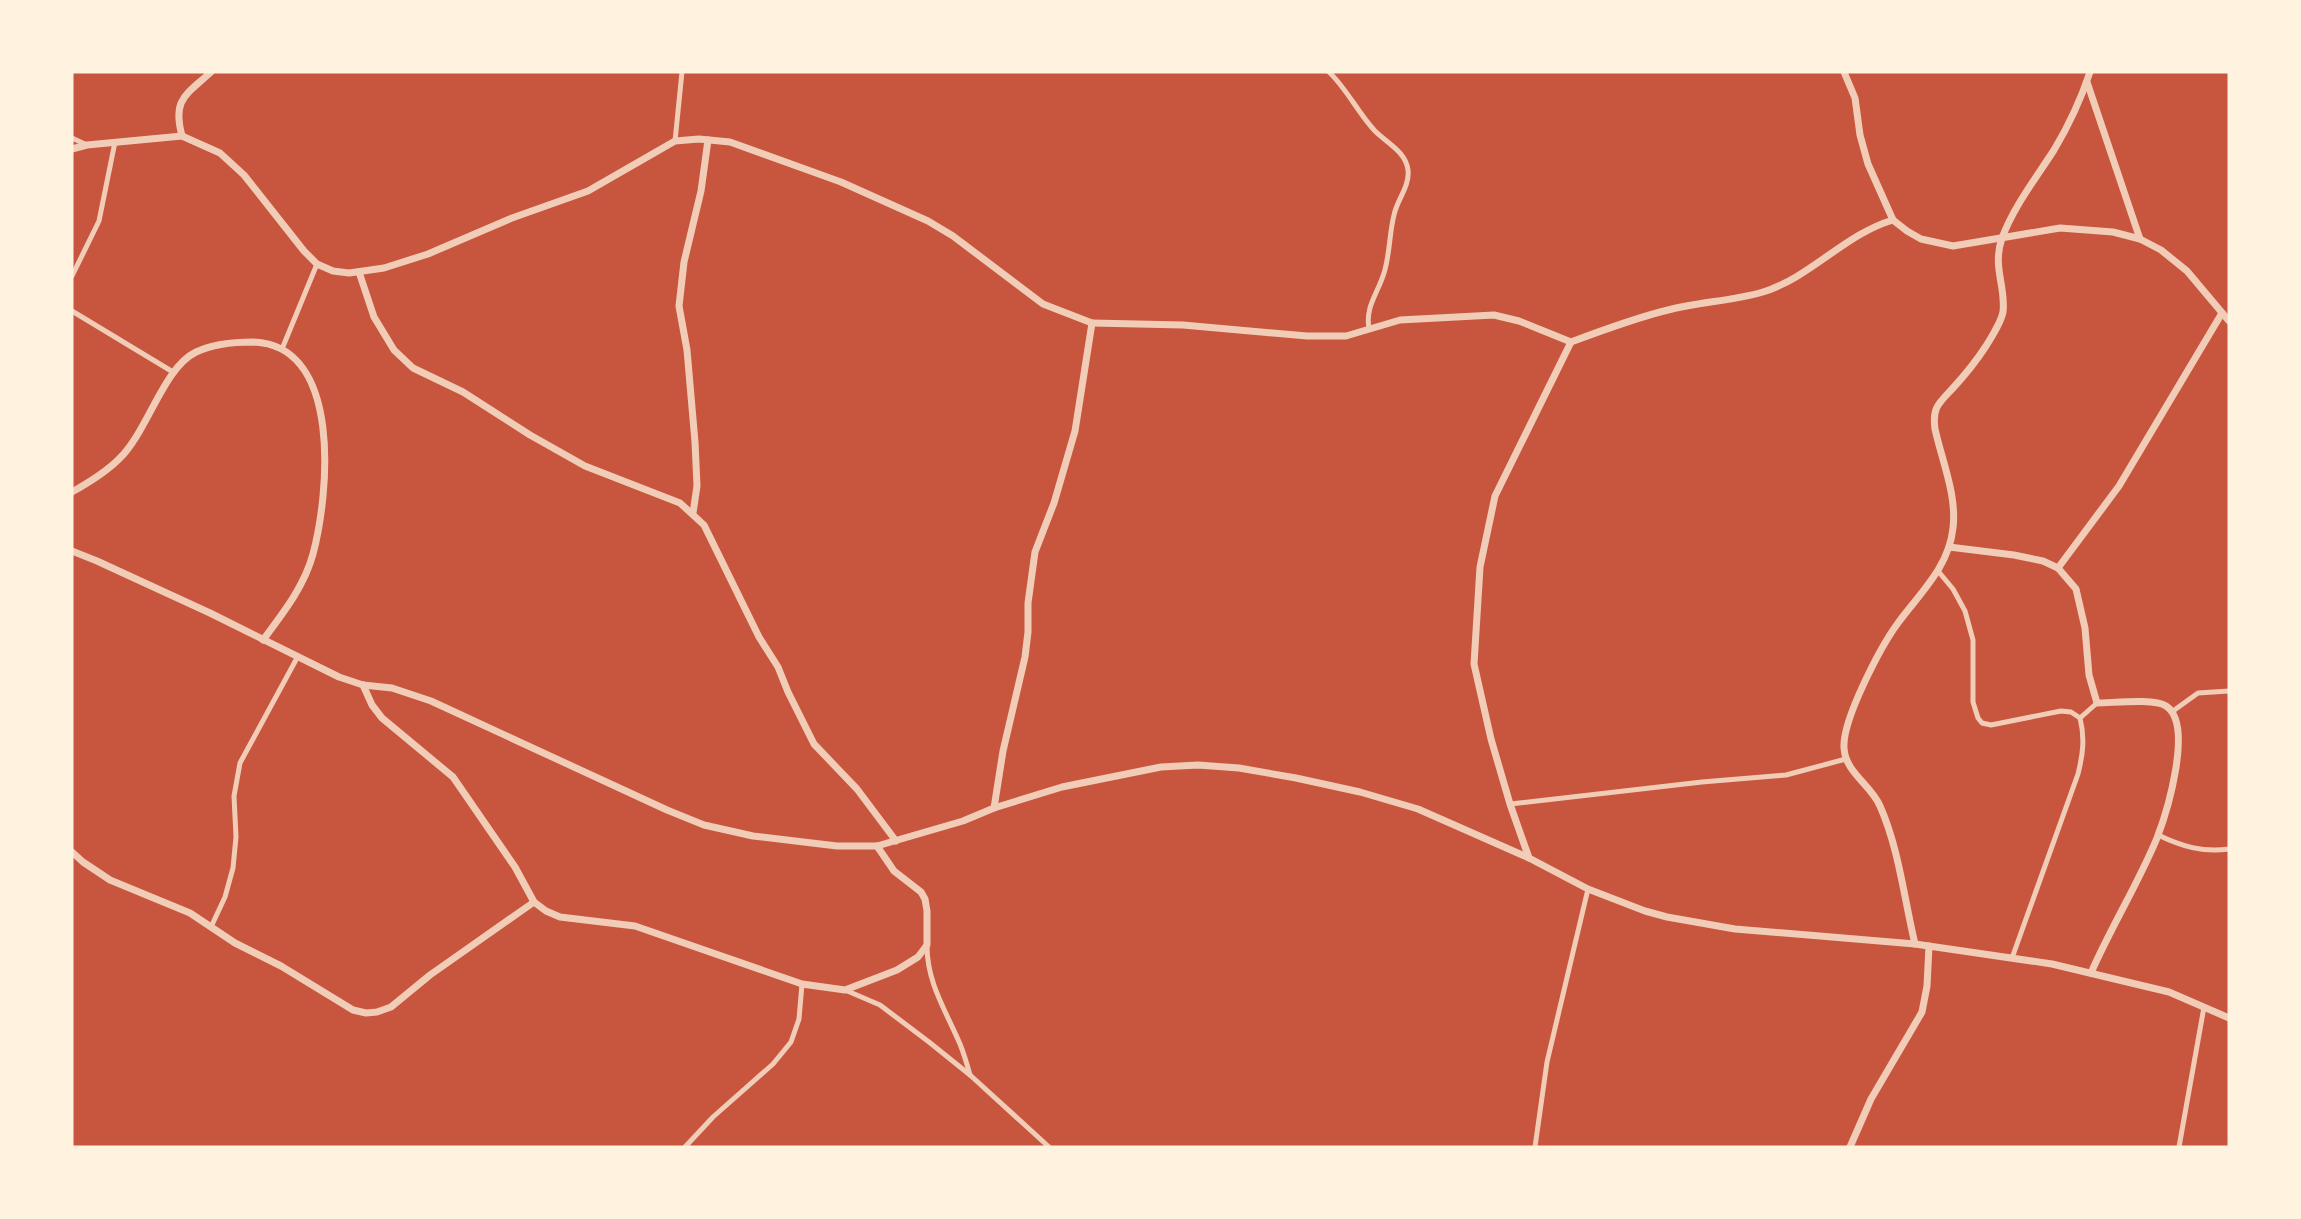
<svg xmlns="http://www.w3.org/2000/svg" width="2301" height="1219" viewBox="0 0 2301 1219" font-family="Cabin,sans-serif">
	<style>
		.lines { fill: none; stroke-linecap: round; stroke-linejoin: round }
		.service { stroke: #f1ccb7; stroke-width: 5 }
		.minor { stroke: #f1ccb7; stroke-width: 7 }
	</style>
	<rect width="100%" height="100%" fill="#c8553d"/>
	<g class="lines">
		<g class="service">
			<path d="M1329 72C1347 89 1358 113 1375 131 1387 143 1406 152 1408 170 1410 186 1397 200 1394 215 1389 235 1390 254 1384 273 1378 293 1365 307 1369 328"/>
			<path d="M72 138 87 145"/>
			<path d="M675 141 682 72"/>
			<path d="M72 276 99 221 115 142"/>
			<path d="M72 311 173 372"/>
			<path d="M282 349 317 264"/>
			<path d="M1938 571 1953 589 1965 611 1973 640V702L1978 718 1982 723 1991 725 2061 711 2071 712 2080 718C2085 738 2083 754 2078 774L2012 958"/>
			<path d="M2173 711 2198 693 2229 691"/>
			<path d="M2080 718 2097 703"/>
			<path d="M1510 804 1702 782 1786 775 1846 759"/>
			<path d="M2158 835C2181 846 2203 853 2229 849"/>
			<path d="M211 927 225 897 233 868 236 837 234 796 240 763 297 658"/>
			<path d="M927 946C927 983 946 1011 960 1044 964 1054 967 1064 970 1075"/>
			<path d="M845 990 880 1005 929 1042 970 1075 1049 1147"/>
			<path d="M685 1147 713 1117 773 1064 791 1042 799 1019 802 984"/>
			<path d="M1535 1147 1547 1062 1588 889"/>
			<path d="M2179 1147 2204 1007"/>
		</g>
		<g class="minor">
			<path d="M1844 72 1855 98 1860 135 1868 164 1893 220 1907 231 1921 239 1953 246 2060 228 2113 232 2140 239 2161 250 2187 271 2229 321"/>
			<path d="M2087 82 2140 239"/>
			<path d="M182 136C172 99 186 95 211 72"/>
			<path d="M72 149 87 145 182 136 220 153 244 175 304 251 317 264 333 271 349 273 384 268 428 254 512 218 588 191 675 141 699 139 730 142 841 182 928 221 953 236 1043 304 1092 323 1075 431 1054 503 1035 552 1028 603V632L1025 657 1003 751 994 808"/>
			<path d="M359 272 374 317 394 350 413 368 463 392 530 435 585 466 680 503 704 525 759 637 778 667 788 692 814 744 857 789 896 841"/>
			<path d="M1092 323 1183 325 1307 336H1346L1400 320 1494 315 1519 321 1571 342"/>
			<path d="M72 492C88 483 106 472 119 459 148 431 163 368 196 352 213 344 234 342 253 342 343 345 329 494 313 554 304 587 283 613 263 640"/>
			<path d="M693 513 697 486 695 442 687 350 679 306 684 262 701 191 708 140"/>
			<path d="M1949 547 2014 555 2043 561 2058 568 2076 589 2085 628 2089 675 2097 703C2113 703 2154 698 2166 706 2194 724 2167 812 2157 838 2138 884 2111 927 2091 973"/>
			<path d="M72 551 97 561 210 613 339 677 363 685 392 688 431 701 667 810 704 825 753 836 837 846H877L963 821 994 808 1062 787 1161 767 1198 765 1239 768 1296 778 1360 792 1418 809 1529 858 1588 889 1645 911 1667 917 1735 929 1915 944 2052 964 2169 992 2229 1018"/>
			<path d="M2058 568 2119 486 2222 313"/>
			<path d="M363 685 372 705 382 718 453 777 515 867 534 902 546 911 560 917 635 926 802 984 845 990 897 970 918 957 927 945V911L925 899 921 892 894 871 877 846"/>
			<path d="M72 852 83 862 110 880 190 913 235 943 281 966 353 1010 366 1013 377 1012 391 1007 430 975 534 902"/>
			<path d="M1529 858 1510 804 1491 739 1474 664 1480 567 1495 496 1571 342C1603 330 1635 318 1668 310 1699 302 1732 301 1763 292 1811 277 1845 234 1893 220"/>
			<path d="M1915 944C1904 898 1899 849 1880 806 1871 785 1845 772 1844 748 1842 720 1881 646 1898 623 1920 593 1949 567 1953 528 1957 495 1942 461 1935 429 1932 407 1939 403 1953 388 1964 376 1977 360 1986 346 1992 336 2001 323 2003 312 2006 286 1992 267 2002 238 2014 206 2036 178 2054 150 2069 125 2081 99 2090 72"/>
			<path d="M1850 1147 1871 1099 1922 1012 1927 986 1929 946"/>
		</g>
	</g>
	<rect width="2301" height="1219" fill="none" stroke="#fff3e0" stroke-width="147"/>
</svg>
